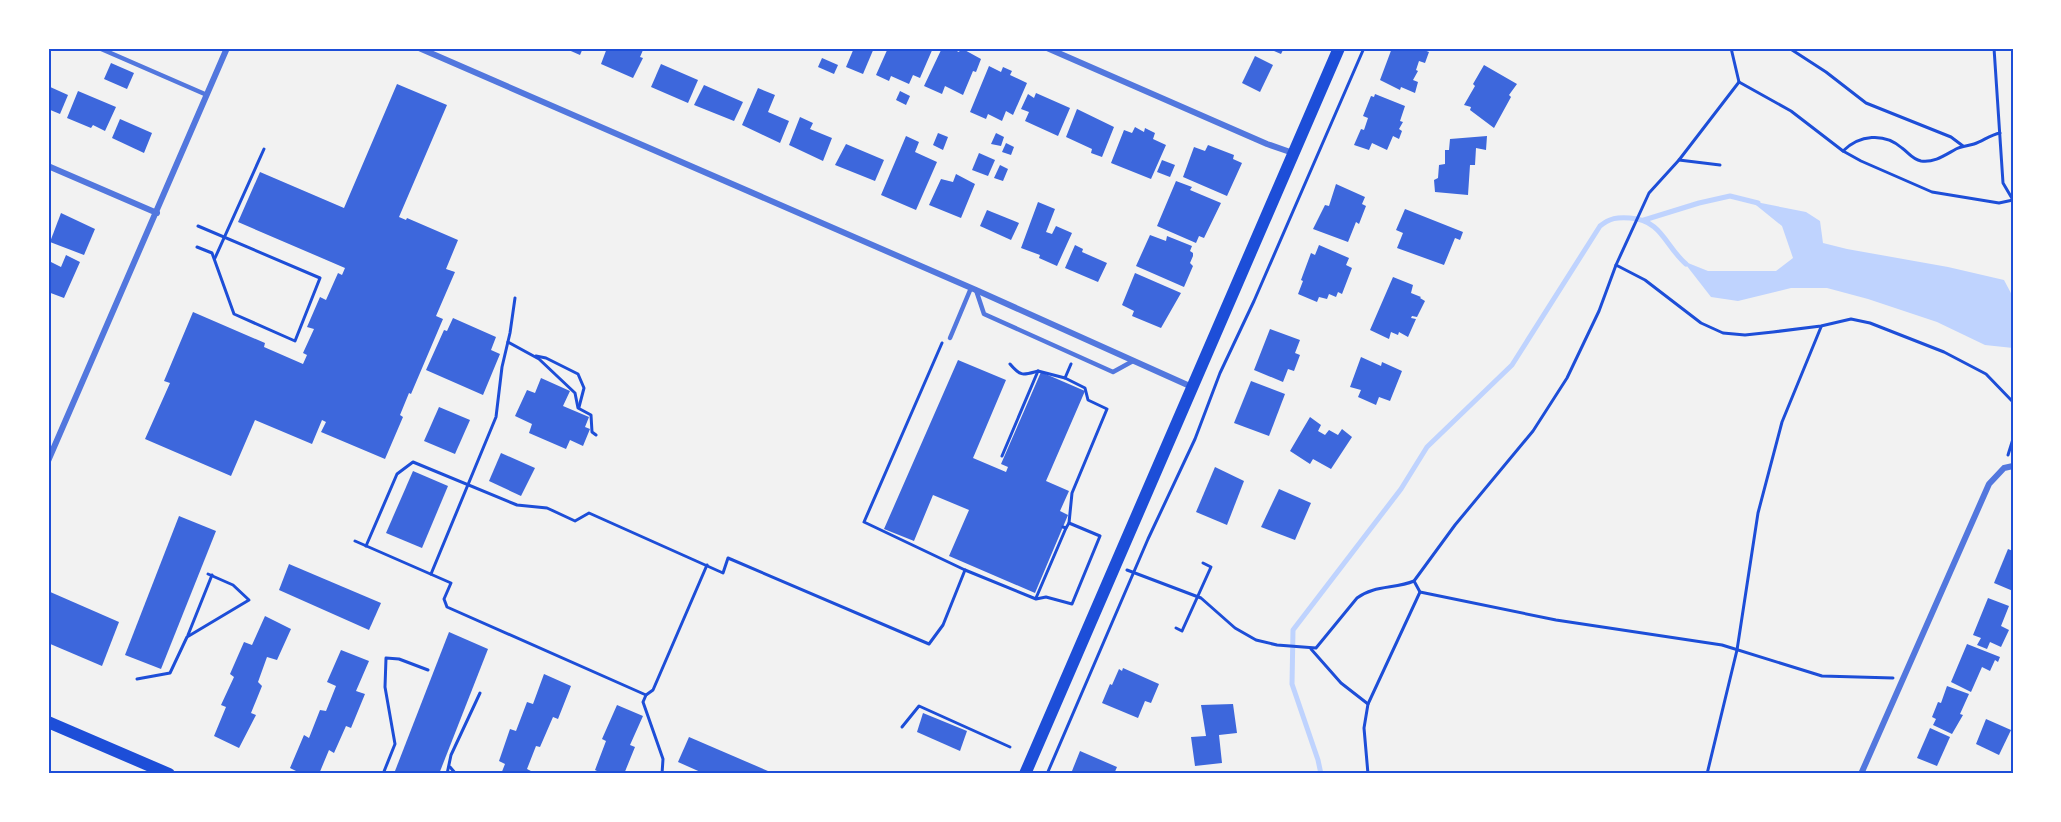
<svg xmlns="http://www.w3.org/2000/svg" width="2061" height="822" viewBox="0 0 2061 822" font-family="Merriweather,serif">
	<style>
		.water { fill: #bfd3fe }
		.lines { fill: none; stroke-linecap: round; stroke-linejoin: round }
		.stream { stroke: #bfd3fe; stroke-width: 5 }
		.building { fill: #3d67dc }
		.path { stroke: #1d4ed8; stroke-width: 3 }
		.service { stroke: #5277de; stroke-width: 4.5 }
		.minor { stroke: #5277de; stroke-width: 6 }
		.secondary { stroke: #1d4ed8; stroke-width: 12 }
		.neatline { fill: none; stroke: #1d4ed8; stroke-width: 2 }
	</style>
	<rect width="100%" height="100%" fill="#f2f2f2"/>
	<path class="water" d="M1751 201 1806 212 1820 221 1823 243 1847 249 1948 267 2004 280 2013 297V348L1985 345 1937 322 1868 299 1827 288H1791L1738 301 1711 297 1683 261 1708 271H1776L1793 258 1782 226Z"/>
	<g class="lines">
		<g class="stream">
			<path d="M1644 220 1699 203 1730 196 1758 203"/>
			<path d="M1321 774 1318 760 1292 684 1293 630 1401 489 1427 447 1512 365 1600 226C1610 218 1617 217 1630 218 1662 220 1665 246 1686 264"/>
		</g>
	</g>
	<g class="building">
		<path d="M564 48H583L580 55Z"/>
		<path d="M607 48H619L628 51 629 48H636L643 50 640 57 643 58 633 78 601 64Z"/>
		<path d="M854 48H874L863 74 846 67Z"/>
		<path d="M888 48H933L920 78 913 75 909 84 891 76 889 81 876 75Z"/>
		<path d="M942 48H950L959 52 961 48 981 59 976 72 973 71 963 95 945 86 942 94 924 86Z"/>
		<path d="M1267 48H1284L1281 54Z"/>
		<path d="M1392 48H1419L1429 52 1425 63 1419 61 1416 70 1418 71 1413 80 1418 82 1415 93 1401 87 1400 90 1380 80Z"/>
		<path d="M1255 56 1273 65 1260 92 1242 83Z"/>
		<path d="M822 58 838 65 834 74 818 67Z"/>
		<path d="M111 63 134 73 127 89 104 79Z"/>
		<path d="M661 64 698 80 688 103 651 87Z"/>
		<path d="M1484 65 1517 84 1509 95 1511 97 1494 128 1470 110 1471 107 1464 105 1475 86 1473 84Z"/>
		<path d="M989 66 1001 72 1003 67 1012 71 1010 75 1027 83 1013 115 1006 111 1002 121 988 114 986 119 970 112Z"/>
		<path d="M397 84 447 105 399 217 406 220 407 218 458 240 446 269 455 272 436 316 443 319 411 394 409 393 400 415 403 417 385 459 321 432 326 422 322 420 312 444 255 420 231 476 145 439 170 383 164 381 193 312 265 343 264 347 303 364 307 355 303 353 314 329 307 327 320 297 326 300 338 273 342 275 345 268 238 222 260 172 344 208Z"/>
		<path d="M704 85 743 102 734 121 694 105Z"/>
		<path d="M48 86 68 95 60 114 48 109Z"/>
		<path d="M758 88 775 95 768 112 789 121 780 143 742 125Z"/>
		<path d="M78 91 116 107 105 131 93 125 91 128 67 118Z"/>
		<path d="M900 91 910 96 906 105 896 100Z"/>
		<path d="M1036 93 1070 108 1058 136 1025 121 1029 112 1021 109 1028 94 1034 98Z"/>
		<path d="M1375 94 1405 106 1400 121 1403 122 1399 129 1402 131 1399 139 1393 136 1387 150 1372 143 1369 150 1354 145 1361 129 1364 130 1368 118 1363 116 1371 96 1374 97Z"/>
		<path d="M1077 109 1114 127 1102 157 1091 153 1092 149 1066 137Z"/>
		<path d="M800 117 813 123 810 129 832 138 823 161 789 145Z"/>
		<path d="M120 119 152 133 144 153 112 138Z"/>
		<path d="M1135 127 1144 132 1145 128 1155 133 1153 139 1166 145 1151 179 1111 163 1124 130 1132 133Z"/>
		<path d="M938 133 948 137 943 150 933 145Z"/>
		<path d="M996 133 1004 137 1001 146 991 144Z"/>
		<path d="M906 136 919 142 915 152 937 162 916 210 881 195Z"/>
		<path d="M1487 136 1486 150 1476 148 1475 165H1470L1468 195 1435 192 1434 180 1438 178 1439 165 1445 164V150H1449L1450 139Z"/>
		<path d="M1006 143 1014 147 1011 155 1002 152Z"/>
		<path d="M846 144 884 160 875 181 835 165Z"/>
		<path d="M1208 145 1234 155 1233 159 1242 163 1227 196 1183 177 1194 147 1205 151Z"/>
		<path d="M979 153 995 160 988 176 972 170Z"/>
		<path d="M1162 160 1175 165 1170 177 1157 172Z"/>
		<path d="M1000 165 1008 169 1003 181 994 178Z"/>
		<path d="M956 174 975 184 961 218 929 205 941 179 953 182Z"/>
		<path d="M1176 181 1192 187 1190 190 1221 203 1204 238 1199 236 1196 243 1157 226Z"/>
		<path d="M1336 184 1365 197 1362 204 1366 206 1359 224 1356 222 1348 242 1313 229 1325 205 1329 206Z"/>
		<path d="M1038 202 1055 209 1046 232 1052 234 1056 226 1072 233 1057 266 1039 258 1040 255 1021 248Z"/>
		<path d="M1405 209 1463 232 1460 240 1455 238 1444 265 1397 248 1403 233 1396 230Z"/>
		<path d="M987 210 1019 223 1011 240 980 226Z"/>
		<path d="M61 213 95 229 84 255 50 242Z"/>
		<path d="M1150 235 1166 241 1167 236 1192 246 1190 251 1193 253V256L1190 263 1193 266 1184 287 1136 266Z"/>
		<path d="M1075 245 1083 249 1082 252 1107 263 1098 282 1065 268Z"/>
		<path d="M1319 245 1349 258 1346 265 1352 268 1342 294 1338 292 1336 297 1329 294 1327 299 1319 297 1317 302 1298 294 1303 281 1301 280 1311 253 1315 255Z"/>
		<path d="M66 255 80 262 64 298 48 292V264L49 261 61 267Z"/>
		<path d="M1135 273 1181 293 1161 328 1132 316 1134 311 1122 305Z"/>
		<path d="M1393 277 1413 285 1411 293 1421 297 1420 298 1425 301 1417 317 1412 316 1411 318 1416 319 1408 337 1399 332 1398 335 1391 332 1389 339 1370 330Z"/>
		<path d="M453 318 496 337 491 350 500 354 483 395 426 370 444 330 447 331Z"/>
		<path d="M1270 329 1300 340 1295 353 1300 355 1294 371 1288 369 1283 382 1254 370Z"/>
		<path d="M1361 357 1381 366 1382 362 1402 371 1390 401 1379 397 1376 405 1358 397 1361 390 1350 387Z"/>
		<path d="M958 360 1006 380 973 458 1006 472 1008 467 1001 464 1041 372 1085 391 1046 481 1069 491 1060 511 1068 515 1035 593 949 556 969 510 933 495 914 541 884 529Z"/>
		<path d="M541 378 570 391 563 406 589 417 585 427 590 429 583 446 570 440 566 449 529 433 532 424 515 416 527 390 535 393Z"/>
		<path d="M1251 381 1285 394 1269 436 1234 423Z"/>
		<path d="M439 407 470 420 455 454 424 441Z"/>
		<path d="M1310 417 1321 425 1318 431 1325 435 1329 430 1338 435 1342 429 1352 437 1331 469 1313 459 1310 464 1290 451Z"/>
		<path d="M501 453 535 468 521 496 489 481Z"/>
		<path d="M1215 467 1244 481 1227 525 1196 512Z"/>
		<path d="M413 471 448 486 422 548 386 533Z"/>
		<path d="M1279 489 1311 503 1295 540 1261 527Z"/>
		<path d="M179 516 216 531 161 669 125 655Z"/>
		<path d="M2008 549 2013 551V591L1994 583Z"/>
		<path d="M289 564 381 603 369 630 279 590Z"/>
		<path d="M48 591 119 622 102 666 48 643Z"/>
		<path d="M1988 598 2009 606 2001 626 2009 630 2001 647 1990 642 1987 649 1977 645 1981 638 1973 635Z"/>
		<path d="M265 616 291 629 277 660 267 657 258 682 262 686 251 713 256 715 239 748 214 736 226 707 221 705 234 677 230 674 244 642 252 645Z"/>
		<path d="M449 632 488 649 439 774H402L395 771Z"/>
		<path d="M1967 644 2000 657 1998 662 1995 660 1990 671 1982 667 1971 692 1951 682Z"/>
		<path d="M341 650 369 661 356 691 365 694 351 728 346 726 334 753 329 750 319 774H302L290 768 304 735 309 738 320 710 326 711 336 686 327 682Z"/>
		<path d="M1123 668 1159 684 1151 703 1145 701 1138 718 1102 703 1110 684 1112 685 1119 669 1122 671Z"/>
		<path d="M544 674 571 686 558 719 553 717 540 747 536 746 527 769 533 772 532 774H501L505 764 499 761 510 729 516 731 527 702 533 704Z"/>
		<path d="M1947 686 1969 694 1960 714 1963 715 1952 734 1933 725 1936 719 1932 717 1938 702 1941 703Z"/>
		<path d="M1233 704 1237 733 1219 735 1222 763 1195 766 1191 737 1206 736 1201 705Z"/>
		<path d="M617 705 643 716 630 745 635 747 624 774H599V772L595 770 606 741 602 739Z"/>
		<path d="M923 713 967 731 960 751 917 732Z"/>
		<path d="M1986 719 2011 730 1999 755 1976 744Z"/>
		<path d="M1930 728 1950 737 1937 766 1917 758Z"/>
		<path d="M689 737 775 774H705L678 762Z"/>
		<path d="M1080 751 1117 767 1114 774H1078L1072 771Z"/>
	</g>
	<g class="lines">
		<g class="path">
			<path d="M1731 48 1739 82"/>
			<path d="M1789 48 1826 72 1866 103 1951 137 1963 146"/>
			<path d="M1994 48 2003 183 2013 200"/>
			<path d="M2010 48 2013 51"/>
			<path d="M1843 151C1859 135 1884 132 1902 148 1909 153 1912 159 1921 161 1934 163 1945 155 1956 149 1962 146 1968 146 1974 144 1983 141 1990 135 2000 133"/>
			<path d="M1679 160 1720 165"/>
			<path d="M197 247 212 253 234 314 295 341 320 278 198 226"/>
			<path d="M215 258 264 149"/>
			<path d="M1616 265 1649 193 1679 160 1739 82 1791 111 1843 151 1861 161 1932 192 1999 203 2013 200"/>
			<path d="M508 342 539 359 575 393 578 408 591 415 592 432 596 435"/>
			<path d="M942 343 864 522 965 570 1036 599 1046 597 1072 604 1100 536 1069 523 1066 528 1063 527"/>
			<path d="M536 356 546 358 578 374 584 388 579 407"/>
			<path d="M1010 364C1021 377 1023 375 1038 371"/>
			<path d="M2008 455 2013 439"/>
			<path d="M1002 456 1038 371 1065 378"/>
			<path d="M1069 523 1072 493 1107 409 1088 400 1085 388 1065 378 1071 364"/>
			<path d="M355 541 451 583 444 599 447 607 646 695"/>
			<path d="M366 546 397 474 413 462 517 505 547 508 575 521 589 513 723 573 728 558 929 644 943 625 965 570"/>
			<path d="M1127 570 1201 598 1235 628 1256 640 1277 645 1316 648 1357 598C1374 585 1395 589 1414 581L1455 525 1533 431 1567 378 1599 311 1616 265 1645 280 1701 323 1723 333 1745 335 1773 332 1821 326 1851 319 1870 323 1944 352 1986 374 2013 402"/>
			<path d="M431 574 496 417 502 367 510 333 515 298"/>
			<path d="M1414 581 1420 592 1556 620 1722 645 1822 676 1893 678"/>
			<path d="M1036 598 1066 528"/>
			<path d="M1176 628 1182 631 1211 567 1203 563"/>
			<path d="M188 635 212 575"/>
			<path d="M1311 649 1341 683 1368 704"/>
			<path d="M137 679 170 673 187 637 249 600 233 585 208 574"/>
			<path d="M902 727 919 706 1010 747"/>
			<path d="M450 767 456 774"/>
			<path d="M383 774 395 744 385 687 386 658 399 659 428 670"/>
			<path d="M447 774 451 755 480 693"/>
			<path d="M662 774 663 759 643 702 646 695 653 690 707 565"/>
			<path d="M1047 774 1148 539 1195 439 1220 373 1254 301 1364 48"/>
			<path d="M1368 774 1364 728 1368 704 1420 592"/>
			<path d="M1707 774 1737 650 1758 513 1782 422 1821 327"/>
		</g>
		<g class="service">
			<path d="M99 48 207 95"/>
			<path d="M976 290 984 314 1113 372 1133 361"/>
			<path d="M950 338 971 288"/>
		</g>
		<g class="minor">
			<path d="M419 48 976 290 1192 387"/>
			<path d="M1047 48 1267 144 1293 153"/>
			<path d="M48 166 157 213"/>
			<path d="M48 461 227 48"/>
			<path d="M1861 774 1989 484 2004 468 2013 466"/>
		</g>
		<g class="secondary">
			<path d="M48 722 169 774"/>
			<path d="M1025 774 1339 48"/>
		</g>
	</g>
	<rect width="2061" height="822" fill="none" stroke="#ffffff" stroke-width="99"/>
	<rect x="50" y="50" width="1962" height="722" class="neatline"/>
</svg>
